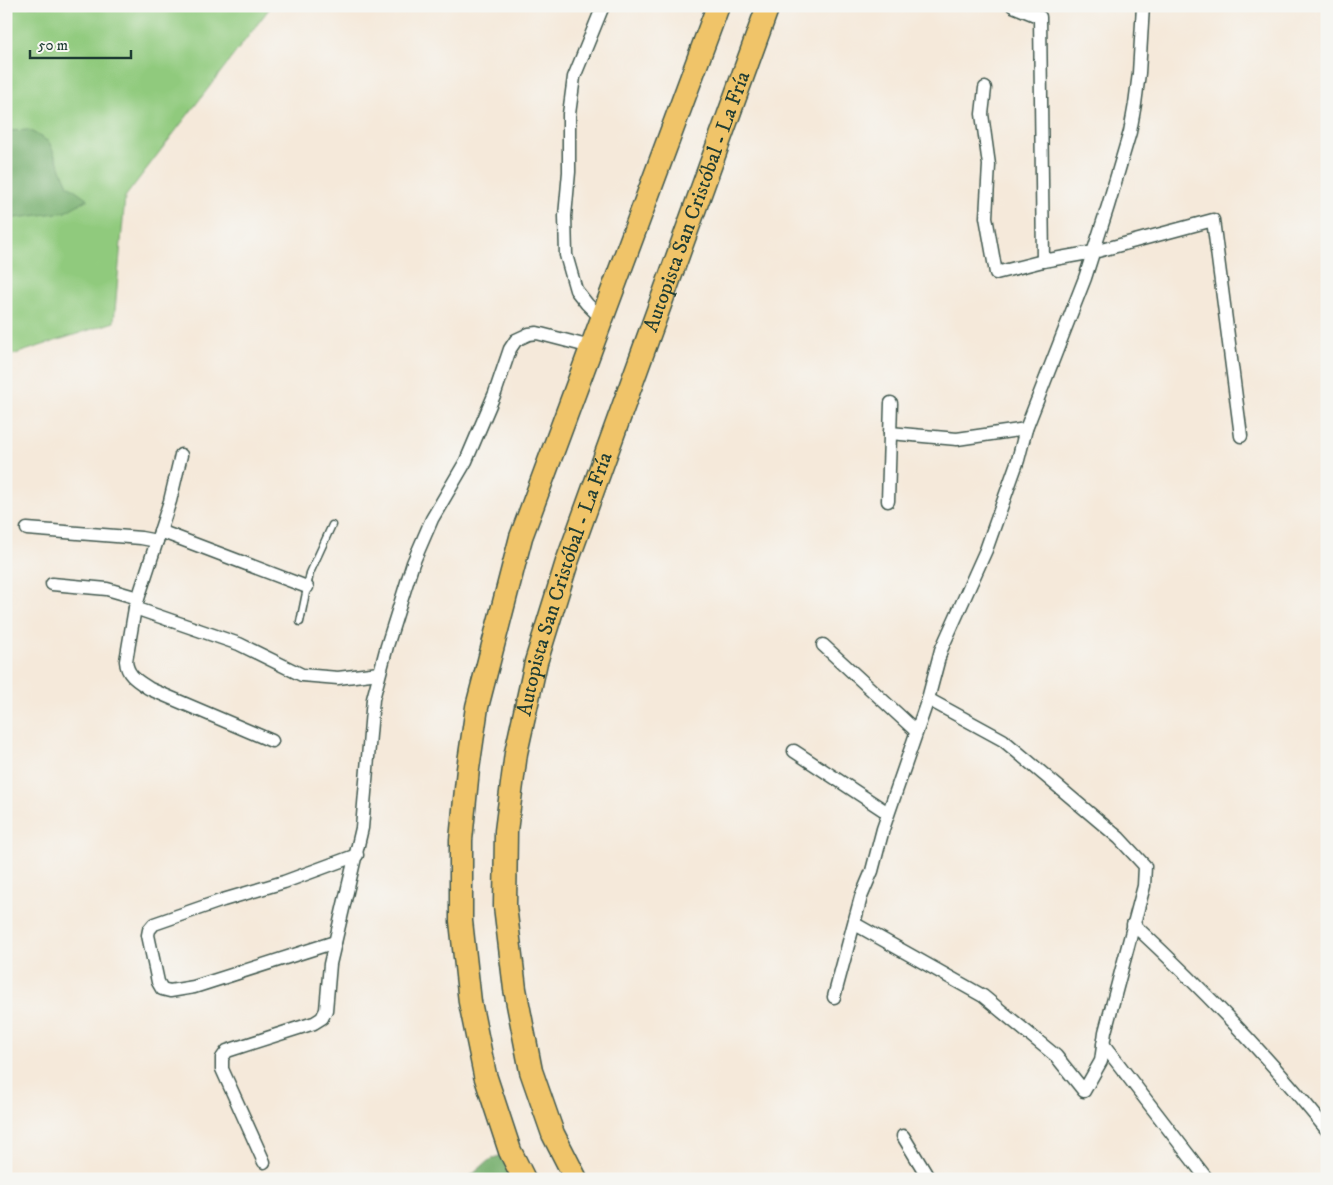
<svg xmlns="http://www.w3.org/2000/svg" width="1333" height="1185" viewBox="0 0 1333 1185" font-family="'IM FELL DW Pica',serif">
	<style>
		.green { fill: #90ca7d; stroke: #588458 }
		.forest { fill: #74ae6c; stroke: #4a7650 }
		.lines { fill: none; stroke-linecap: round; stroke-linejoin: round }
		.service-casing { stroke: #3f574d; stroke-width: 9 }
		.minor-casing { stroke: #3f574d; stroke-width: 15 }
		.motorway-casing { stroke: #3f574d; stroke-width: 25 }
		.service { stroke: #fff; stroke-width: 6 }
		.minor { stroke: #fff; stroke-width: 12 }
		.motorway { stroke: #f0c469; stroke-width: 22 }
		.labels { text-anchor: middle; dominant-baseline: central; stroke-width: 4.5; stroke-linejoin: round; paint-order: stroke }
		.street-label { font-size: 21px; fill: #1f3d34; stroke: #f6f6f2 }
	</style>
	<rect width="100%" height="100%" fill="#f6f6f2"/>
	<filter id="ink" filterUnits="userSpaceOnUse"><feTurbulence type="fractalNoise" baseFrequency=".02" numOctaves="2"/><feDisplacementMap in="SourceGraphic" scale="10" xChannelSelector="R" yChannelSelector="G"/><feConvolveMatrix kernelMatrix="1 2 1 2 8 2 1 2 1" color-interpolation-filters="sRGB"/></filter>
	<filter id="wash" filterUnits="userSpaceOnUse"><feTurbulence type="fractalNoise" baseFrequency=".0096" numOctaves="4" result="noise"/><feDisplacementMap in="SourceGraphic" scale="20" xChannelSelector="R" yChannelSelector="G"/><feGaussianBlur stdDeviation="1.12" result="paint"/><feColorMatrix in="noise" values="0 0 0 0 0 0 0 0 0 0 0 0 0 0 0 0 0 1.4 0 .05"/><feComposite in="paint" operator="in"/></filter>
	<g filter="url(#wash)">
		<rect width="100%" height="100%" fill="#f5e9da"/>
		<path class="green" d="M6 6H269V9L125 197 114 322 6 357Z"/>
		<g class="forest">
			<path d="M29 130 49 142 68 185 88 199 65 212 6 219V131Z"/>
			<path d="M510 1151 524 1179H467L488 1161Z"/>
		</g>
	</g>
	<g filter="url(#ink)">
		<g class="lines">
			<defs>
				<path id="service" d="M300 622 310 573 332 525"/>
				<g id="minor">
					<path d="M1013 6 1040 17 1043 261"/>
					<path d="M985 88 982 114 989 165 986 217 996 273 1043 261 1094 252 1213 220 1241 436"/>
					<path d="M601 318 587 304 576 290 566 255 565 216 569 172V114L574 77 603 6"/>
					<path d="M890 433 957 439 1026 429"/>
					<path d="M181 455 170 501 135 608 126 661C127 676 138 681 150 689L272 741"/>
					<path d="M888 501 891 403"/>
					<path d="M27 529 141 538 157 541"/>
					<path d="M160 531 307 587"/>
					<path d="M52 584 107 589 138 598"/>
					<path d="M135 608 239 644 302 675 338 678 379 673"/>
					<path d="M823 645 916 731"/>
					<path d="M794 751 888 813"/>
					<path d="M855 924 983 996 1056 1056 1084 1091 1101 1061 1105 1032 1144 886 1145 866 1119 838 1003 740 928 699"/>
					<path d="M1133 924C1202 988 1268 1056 1327 1130"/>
					<path d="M335 942 194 987 170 991 162 989 158 982 148 935 149 930 154 924 223 900 284 882 357 855"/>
					<path d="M834 997 861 897 872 871 883 829 928 699 941 650 986 550 1018 460 1026 429 1085 278 1108 206 1130 132 1135 104 1139 73 1143 6"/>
					<path d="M1103 1044 1207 1179"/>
					<path d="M903 1136 929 1179"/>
					<path d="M264 1162 222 1069V1058L227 1051 314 1023 322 1018 326 1010 330 964 362 828 373 699 387 646 413 563 432 519 466 461 495 393 510 349 516 340 529 334 537 333 591 347"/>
				</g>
				<g id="motorway">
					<path d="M524 1179 510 1151 485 1075 470 1002 461 921V840L468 769 477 707 521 537 718 6"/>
					<path id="s1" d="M576 1179 553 1134 531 1071 515 989 505 906 506 831 516 753 536 662 567 562 768 6"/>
				</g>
			</defs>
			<use href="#service" class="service-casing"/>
			<use href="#minor" class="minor-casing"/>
			<use href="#motorway" class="motorway-casing"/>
			<use href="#service" class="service"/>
			<use href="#minor" class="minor"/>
			<use href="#motorway" class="motorway"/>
		</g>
	</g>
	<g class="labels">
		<g class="street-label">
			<text stroke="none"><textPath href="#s1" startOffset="1019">Autopista San Cristóbal - La Fría</textPath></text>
			<text stroke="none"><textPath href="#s1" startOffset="614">Autopista San Cristóbal - La Fría</textPath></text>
		</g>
	</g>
	<rect width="1333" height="1185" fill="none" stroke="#f6f6f2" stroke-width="25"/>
	<path d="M30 50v8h101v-8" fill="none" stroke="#1f3d34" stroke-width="2.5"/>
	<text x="38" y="50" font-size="15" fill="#1f3d34" stroke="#f6f6f2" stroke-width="4" paint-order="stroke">50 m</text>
</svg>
